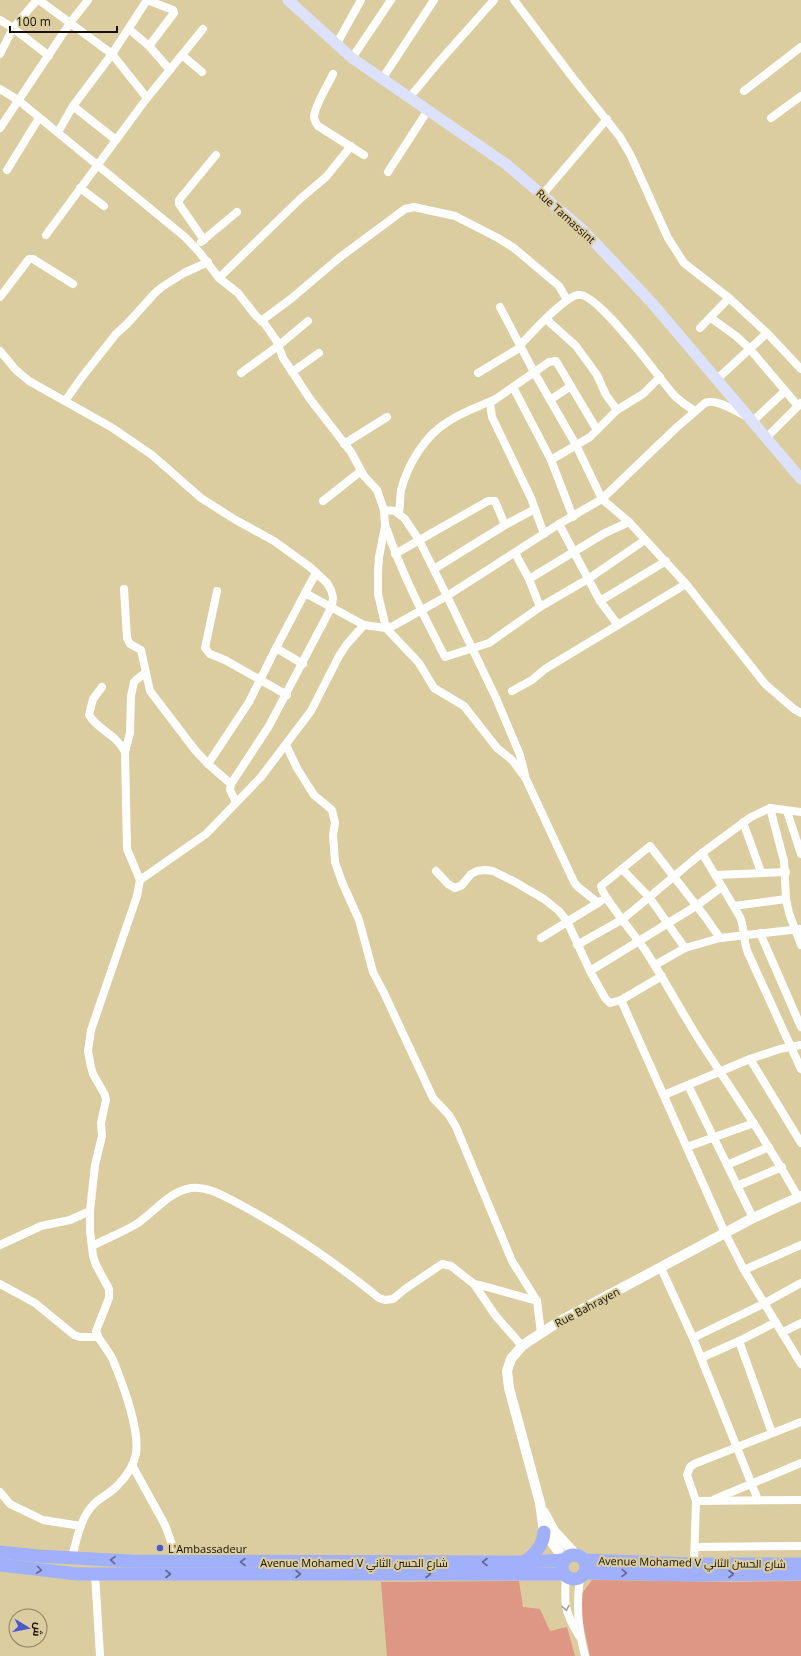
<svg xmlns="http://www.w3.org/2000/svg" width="801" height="1656" viewBox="0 0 801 1656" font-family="'Open Sans',Cairo,sans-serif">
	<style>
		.green { fill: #de9685 }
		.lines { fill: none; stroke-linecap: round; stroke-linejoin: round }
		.minor { stroke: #fff; stroke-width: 8 }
		.tertiary { stroke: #fff; stroke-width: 10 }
		.secondary { stroke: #dce2fe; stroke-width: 11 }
		.trunk { stroke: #a0b0fb; stroke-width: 13 }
		.oneway { stroke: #61688b }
		.oneway2 { stroke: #a19f9a }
		.poi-dot { fill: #4b59ce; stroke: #dbcd9f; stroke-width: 1.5 }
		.labels { text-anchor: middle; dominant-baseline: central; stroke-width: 4; stroke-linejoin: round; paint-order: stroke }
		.street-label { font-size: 11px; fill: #151002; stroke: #dbcd9f }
		.poi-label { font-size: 11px; fill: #151002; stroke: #dbcd9f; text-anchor: start }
	</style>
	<rect width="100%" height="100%" fill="#dbcd9f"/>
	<g class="green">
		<path d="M592 1580 730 1582 801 1581V1656H590L578 1599Z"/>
		<path d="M519 1581 523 1607 540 1609 550 1631 567 1627 575 1656H387L381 1582Z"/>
	</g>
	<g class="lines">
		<g class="minor">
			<path d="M39 0 112 54 147 98"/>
			<path d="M514 0 573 78 620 137 631 156 668 238 684 263 729 298 767 333 801 369"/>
			<path d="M0 20 13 28 49 56"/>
			<path d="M129 29 149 46"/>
			<path d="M336 45 361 0"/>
			<path d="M0 54 13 28 37 0"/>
			<path d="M182 55 202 72"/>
			<path d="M352 58 391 0"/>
			<path d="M333 74C328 85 315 105 314 117 314 120 316 123 318 126L364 155"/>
			<path d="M382 79 434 0"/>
			<path d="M0 89 18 100 185 237 200 253 219 278 238 293 256 316 264 323 276 340 283 358 310 399 351 452 364 476 377 490 384 510 385 526 379 557 378 571V594L386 628 419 663 434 688 464 706 497 748 512 760 526 779 574 882 578 887 597 902"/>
			<path d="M744 91 801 47"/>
			<path d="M409 98 438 63 494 0"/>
			<path d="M73 106 116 140"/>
			<path d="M771 118 801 96"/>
			<path d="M0 128 70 23 88 0"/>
			<path d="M58 132 73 106 112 54 147 0 173 10 174 13 149 46 170 70"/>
			<path d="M7 170 39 118"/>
			<path d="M388 172 428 110"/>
			<path d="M80 188 104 206"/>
			<path d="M543 194 607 119"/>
			<path d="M46 235 147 98 203 29"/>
			<path d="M204 240 179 204V200L216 155"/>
			<path d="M201 242 237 212"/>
			<path d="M219 278 300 199 326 177 351 146"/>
			<path d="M0 297 29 259H33L73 284"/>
			<path d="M500 307 534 372 576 445 602 499 629 522 686 584 765 684 794 709 801 713"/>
			<path d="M711 318 736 336 749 348 798 406"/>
			<path d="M546 319 576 346 597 375 606 395 617 410"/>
			<path d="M261 321 292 298 339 258 405 209 414 207 455 216 498 238 514 248 559 286 567 300"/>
			<path d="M700 328 729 298"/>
			<path d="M520 345C532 333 562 299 577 295 596 289 659 378 673 394 679 401 687 406 695 411"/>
			<path d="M0 351 16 370 29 381 111 427 152 455 201 498 234 519 274 541 310 567 327 583 331 590 333 597 332 606 269 726 231 784 230 790 236 802"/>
			<path d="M292 372 319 353"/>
			<path d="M241 373 278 346 308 321"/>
			<path d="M478 373 521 347"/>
			<path d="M716 380 767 333"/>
			<path d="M513 387 551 460 573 517"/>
			<path d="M550 400 571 386"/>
			<path d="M65 401 82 377 116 334 127 324 154 294 162 287 184 273 208 262"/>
			<path d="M752 422 785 391"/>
			<path d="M766 438 801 403"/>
			<path d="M344 444 387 417"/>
			<path d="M551 460 590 437 617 410 643 394 660 377"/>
			<path d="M323 501 361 471"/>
			<path d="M384 510 395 511 405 519 419 540 447 596 496 698 520 755 525 775"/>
			<path d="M399 514C400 506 400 497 401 490 408 464 425 435 449 421 463 412 478 407 493 400"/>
			<path d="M559 524 600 601 618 625"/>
			<path d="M386 527C401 572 423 614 445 657L489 643 540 607 588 579 645 540"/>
			<path d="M544 534 531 498 492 417 490 403 549 362 556 361 597 430"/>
			<path d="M515 553 529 579 540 607"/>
			<path d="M395 554 488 501H495L505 525"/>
			<path d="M434 569 505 525 535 509"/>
			<path d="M529 579 605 533 629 522"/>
			<path d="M124 589 127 638 130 644 141 650 150 691 195 750 208 764"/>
			<path d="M217 591 205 648 210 654 225 660 287 695"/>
			<path d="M305 593 316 573"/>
			<path d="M600 601 666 561"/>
			<path d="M303 664 276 648 305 593 364 625 386 628 393 626 447 596 559 524 602 499 676 428 705 403C716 398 735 411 746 416"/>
			<path d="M102 687 93 699 89 715C100 732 115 733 125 752L127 849 140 880"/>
			<path d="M512 691 532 680 545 669 686 584"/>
			<path d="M286 745 297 768 307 784 314 795 332 810 335 823 333 835 335 862 342 882 359 920 373 972 384 993 433 1098 449 1115 456 1127 512 1261 537 1301 541 1333"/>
			<path d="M125 752 130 733 131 696 134 682 136 680 145 673"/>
			<path d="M231 784 208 764 249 702 276 648"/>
			<path d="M770 808 784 861 786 899 789 913 801 945"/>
			<path d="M787 811 801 854"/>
			<path d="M743 822 761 872"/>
			<path d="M702 853 740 917C745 929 743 941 748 953L801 1069"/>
			<path d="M622 869 649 897 685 948"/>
			<path d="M436 871 448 884 455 888 462 885 471 874 477 871 485 870 493 871 515 882 544 899 559 911 567 921 590 971 605 998 610 1003 621 1000 662 976"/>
			<path d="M716 875 786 872"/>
			<path d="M734 906 786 899"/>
			<path d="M760 933 801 1027"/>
			<path d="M541 938 601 901"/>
			<path d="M720 938 706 918 650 846 601 886C601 895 638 939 645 950 664 979 680 1009 698 1038 732 1091 768 1142 798 1197"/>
			<path d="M577 945 623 919 702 853 751 817 770 808 801 812"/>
			<path d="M655 965 685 948 720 938 801 929"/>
			<path d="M590 971 696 906 722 887"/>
			<path d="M621 1000 725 1233 744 1270 801 1364"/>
			<path d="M750 1059 801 1143"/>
			<path d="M688 1085 753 1218"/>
			<path d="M664 1095 750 1059 780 1049 801 1045"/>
			<path d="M687 1147 754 1123"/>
			<path d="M727 1165 769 1147"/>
			<path d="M737 1186 782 1167"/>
			<path d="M0 1245 41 1226 70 1220 90 1211"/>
			<path d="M92 1246C107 1238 124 1232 138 1223 154 1212 170 1191 191 1188 209 1186 225 1197 241 1205 291 1232 335 1262 379 1298L385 1300 393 1299 405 1289 442 1264 451 1266 474 1284 487 1287 537 1301"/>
			<path d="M661 1268 693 1338 758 1500"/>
			<path d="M744 1270 801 1245"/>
			<path d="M0 1284 35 1303 74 1335 80 1337H98"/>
			<path d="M474 1284 495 1315 522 1346"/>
			<path d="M783 1332 801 1323"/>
			<path d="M693 1338 763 1304 801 1283"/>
			<path d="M739 1341 772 1433"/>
			<path d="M701 1358 739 1341 776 1322"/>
			<path d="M132 1465 165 1525 178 1561"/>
			<path d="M0 1492 10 1504 43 1520 81 1526"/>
			<path d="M715 1499 801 1463"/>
			<path d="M696 1501 801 1500"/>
			<path d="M695 1547 801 1546"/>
			<path d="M72 1557C77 1539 80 1518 94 1504 101 1497 111 1493 118 1485 127 1476 133 1467 136 1454 140 1430 122 1382 113 1360 108 1349 99 1342 96 1331L109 1298V1289L96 1265 93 1256 90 1231V1211L95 1165 102 1136 101 1123 106 1100 105 1095 93 1074 91 1067 88 1051 91 1030 137 896 140 880 206 834 261 777 311 711 339 656 347 644 364 625"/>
			<path d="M694 1564 696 1501 687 1475 690 1467 694 1464 801 1422"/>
			<path d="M95 1574 100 1656"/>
			<path d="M566 1576C564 1604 564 1611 579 1636"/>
			<path d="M580 1578C576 1604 578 1630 585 1656"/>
		</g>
		<g class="tertiary">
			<path d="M544 1512 554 1531 577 1556"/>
			<path d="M565 1560 544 1532 540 1503 509 1388 507 1371 511 1359 522 1346 529 1341 560 1321 753 1218 801 1196"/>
		</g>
		<path class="secondary" d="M288 0 352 58 506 164 583 230 652 303 801 479"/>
		<g class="trunk">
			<path d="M0 1552 38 1556 130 1561 524 1562 565 1560"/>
			<circle cx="574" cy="1567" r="12"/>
			<path d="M584 1560 694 1564H801"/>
			<path d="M524 1562C535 1554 543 1546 544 1532"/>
			<path d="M0 1565 77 1574H564"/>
			<path d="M585 1573 692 1575 801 1574"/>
		</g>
	</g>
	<defs><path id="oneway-chevron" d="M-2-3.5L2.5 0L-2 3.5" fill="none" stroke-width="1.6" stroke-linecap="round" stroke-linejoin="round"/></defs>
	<g class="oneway">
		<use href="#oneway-chevron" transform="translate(113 1560) rotate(-176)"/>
		<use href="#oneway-chevron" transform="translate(243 1562) rotate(-180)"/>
		<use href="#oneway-chevron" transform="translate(485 1562) rotate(-180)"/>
		<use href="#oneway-chevron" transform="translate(39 1570) rotate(7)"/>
		<use href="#oneway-chevron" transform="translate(624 1573) rotate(1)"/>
		<use href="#oneway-chevron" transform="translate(168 1574)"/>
		<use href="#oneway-chevron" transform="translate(298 1574)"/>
		<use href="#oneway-chevron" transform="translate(428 1574)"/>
		<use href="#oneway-chevron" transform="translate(731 1574)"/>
	</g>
	<use class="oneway2" href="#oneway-chevron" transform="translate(566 1608) rotate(79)"/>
	<circle class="poi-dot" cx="160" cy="1548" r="4"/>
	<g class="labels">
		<g class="street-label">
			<text transform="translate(566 216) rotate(42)">Rue Tamassint</text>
			<text transform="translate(587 1307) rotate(-28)">Rue Bahrayen</text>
			<text x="354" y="1562">Avenue Mohamed V شارع الحسن الثاني</text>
			<text transform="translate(692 1562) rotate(1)">Avenue Mohamed V شارع الحسن الثاني</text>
		</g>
		<g class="poi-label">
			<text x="168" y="1548">L'Ambassadeur</text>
		</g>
	</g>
	<g transform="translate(28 1628) rotate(100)"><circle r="19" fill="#dbcd9f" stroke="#8c8160"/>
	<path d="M0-3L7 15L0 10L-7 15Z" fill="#4b59ce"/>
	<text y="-6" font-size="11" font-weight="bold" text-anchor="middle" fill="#151002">ش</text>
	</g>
	<path d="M10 26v6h107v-6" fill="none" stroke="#151002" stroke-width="2"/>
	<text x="16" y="26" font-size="12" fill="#151002" stroke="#dbcd9f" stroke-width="3" paint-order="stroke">100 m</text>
</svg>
